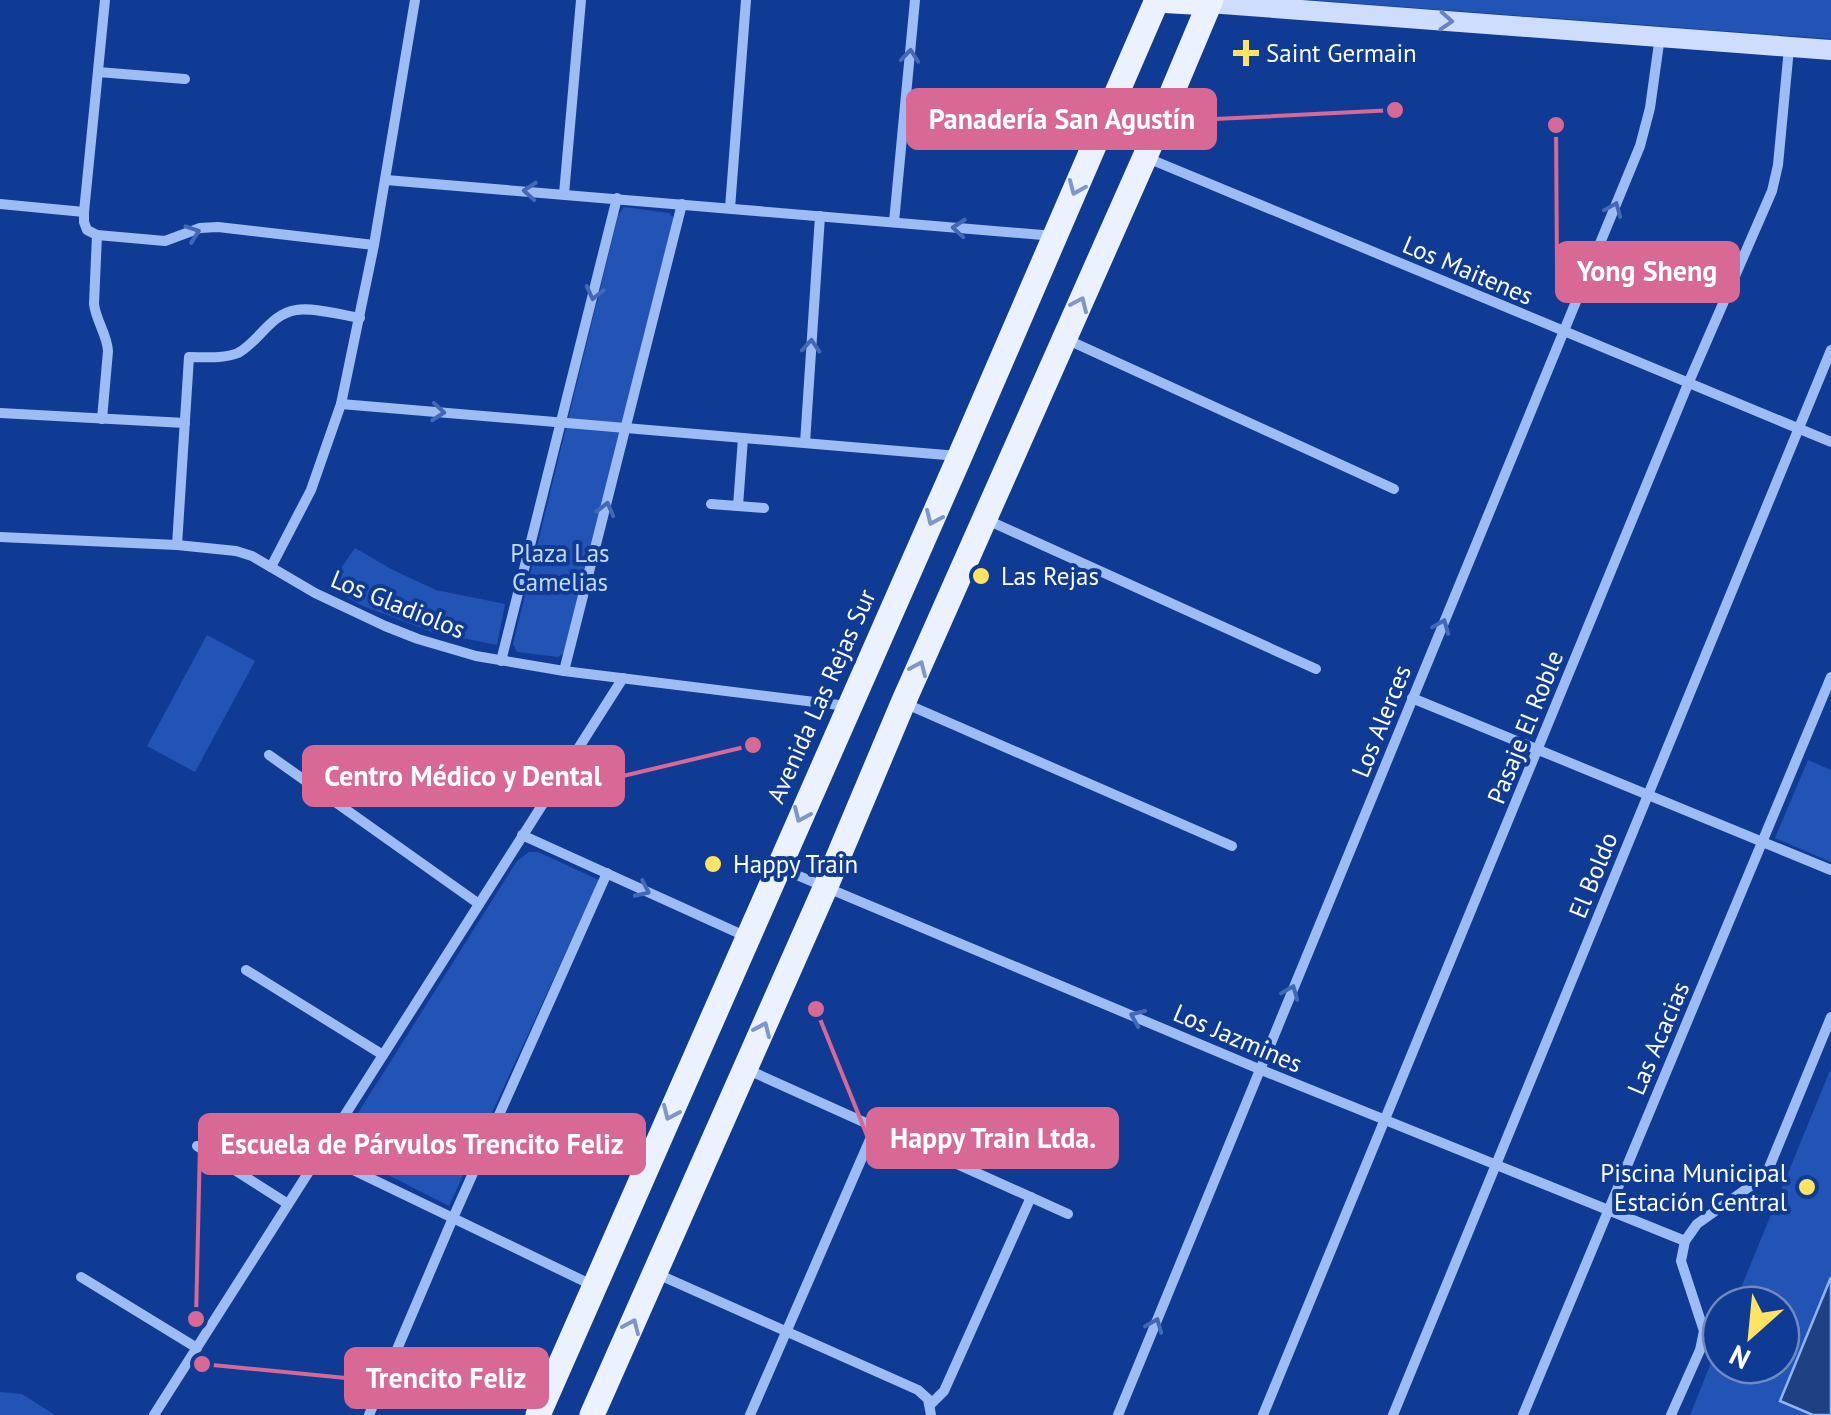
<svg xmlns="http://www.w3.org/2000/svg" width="1831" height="1415" viewBox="0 0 1831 1415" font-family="'PT Sans',sans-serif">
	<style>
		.green { fill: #2254b5 }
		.water { fill: #204084; stroke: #90b5f7; stroke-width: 2.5 }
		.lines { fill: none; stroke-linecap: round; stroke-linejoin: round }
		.minor { stroke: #9ebcf4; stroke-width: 10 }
		.secondary { stroke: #ceddfd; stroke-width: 20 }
		.primary { stroke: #ebf1ff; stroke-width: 25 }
		.oneway { stroke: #6584c4 }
		.oneway2 { stroke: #4268b6 }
		.oneway3 { stroke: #7e96ca }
		.poi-dot { fill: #ffe361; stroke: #103b95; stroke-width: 4 }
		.labels { text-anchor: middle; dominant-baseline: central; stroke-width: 8; stroke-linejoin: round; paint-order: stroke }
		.poi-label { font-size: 25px; fill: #fff; stroke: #103b95; text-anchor: start }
		.street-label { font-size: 25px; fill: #fff; stroke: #103b95 }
		.park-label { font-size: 25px; fill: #c6d9fe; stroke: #103b95 }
		.leader { fill: none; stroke: #d76994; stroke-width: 4 }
		.callout-dot { fill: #d76994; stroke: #103b95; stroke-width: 4 }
		.callout { fill: #d76994; stroke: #d76994; stroke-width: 4 }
		.callout-label { font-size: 28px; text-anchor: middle; font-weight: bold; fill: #fff }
	</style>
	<rect width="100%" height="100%" fill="#103b95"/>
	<g class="green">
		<path d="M1310 0H1831V39Z"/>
		<path d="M624 207 669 213 673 217V221L566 652 558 657 517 652 513 644 618 216Z"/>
		<path d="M355 548 393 570 436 590 505 604 497 645 432 632 363 606 328 587Z"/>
		<path d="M207 635 255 661 195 772 147 746Z"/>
		<path d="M1808 760 1831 770V862L1775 838Z"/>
		<path d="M529 852H538L599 880 449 1206 349 1155C344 1146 342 1142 346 1132L517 861Z"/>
		<path d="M1831 1068V1415H1690L1721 1338V1365H1781V1305H1734Z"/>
		<path d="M0 1392 22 1394 55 1415H0Z"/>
	</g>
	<path class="water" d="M1831 1277V1415H1813L1780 1401Z"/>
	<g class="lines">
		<g class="minor">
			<path d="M105 0 84 212V222L87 230 97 235 165 241 200 228 218 227 374 245"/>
			<path d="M98 72 185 79"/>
			<path d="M1145 157 1831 442"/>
			<path d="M386 180 1055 236"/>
			<path d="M564 194 581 0"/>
			<path d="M0 204 84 212"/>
			<path d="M730 208 746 0"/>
			<path d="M894 222 915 0"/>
			<path d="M97 235 94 304C96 321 107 334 108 351L102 419"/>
			<path d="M1068 340 1394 489"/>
			<path d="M341 404 958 456"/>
			<path d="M0 413 185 423"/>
			<path d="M805 443 820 216"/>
			<path d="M711 504 764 508"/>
			<path d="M738 506 743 438"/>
			<path d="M985 519 1316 669"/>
			<path d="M0 537 177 545 236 551 252 556 315 593 385 626 418 639 476 656 564 671 847 706"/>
			<path d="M177 545 189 357C204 357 224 359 238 353 259 342 270 314 296 310 313 307 342 315 360 318"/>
			<path d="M271 567 311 490 341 404 374 245 415 0"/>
			<path d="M501 661 617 198"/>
			<path d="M564 671 682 204"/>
			<path d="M1412 698 1831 870"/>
			<path d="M904 703 1232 846"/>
			<path d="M269 755 479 904"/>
			<path d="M522 835 747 937"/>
			<path d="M780 868 1259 1069 1685 1241"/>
			<path d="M246 970 383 1055"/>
			<path d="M746 1069 1068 1214"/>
			<path d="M197 1146 288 1204"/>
			<path d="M320 1154 594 1286"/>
			<path d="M655 1273 918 1390 928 1399 931 1415"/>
			<path d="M81 1277 197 1348"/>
			<path d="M930 1405 944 1391 1031 1197"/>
			<path d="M154 1415 623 678"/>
			<path d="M369 1415 453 1218 607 873"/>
			<path d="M750 1415 875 1128"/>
			<path d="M1118 1415 1640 146 1650 108 1660 36"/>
			<path d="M1263 1415 1688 384 1772 191 1778 165 1789 48"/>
			<path d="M1393 1415 1831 350"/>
			<path d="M1523 1415 1831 677"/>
			<path d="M1671 1415 1700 1350 1704 1331 1681 1261 1685 1241 1697 1224 1766 1175 1831 1017"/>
		</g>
		<path class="secondary" d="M1209 3 1831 50"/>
		<g class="primary">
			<path d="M1156 0 1209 3"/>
			<path d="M538 1415 960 456 1157 0"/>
			<path d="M592 1415 826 886 903 703 1145 157 1211 0"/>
		</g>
	</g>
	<defs><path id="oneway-chevron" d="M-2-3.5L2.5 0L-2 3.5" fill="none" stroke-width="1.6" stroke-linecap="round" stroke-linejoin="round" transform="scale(2.5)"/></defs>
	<use class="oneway" href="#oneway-chevron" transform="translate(1446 21) rotate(4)"/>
	<g class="oneway2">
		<use href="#oneway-chevron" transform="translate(910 56) rotate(-85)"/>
		<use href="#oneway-chevron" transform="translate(530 191) rotate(-175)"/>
		<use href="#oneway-chevron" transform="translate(1614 209) rotate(-68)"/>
		<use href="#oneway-chevron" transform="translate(959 228) rotate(-175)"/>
		<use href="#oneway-chevron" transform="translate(193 233) rotate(-19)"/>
		<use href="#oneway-chevron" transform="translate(594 293) rotate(104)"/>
		<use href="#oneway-chevron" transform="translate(811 346) rotate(-86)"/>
		<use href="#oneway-chevron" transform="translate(438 412) rotate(5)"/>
		<use href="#oneway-chevron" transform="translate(606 509) rotate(-75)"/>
		<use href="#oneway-chevron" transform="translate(1442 626) rotate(-68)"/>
		<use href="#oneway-chevron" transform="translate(643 890) rotate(25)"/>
		<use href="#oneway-chevron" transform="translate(1291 992) rotate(-68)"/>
		<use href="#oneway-chevron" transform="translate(1137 1017) rotate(-157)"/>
		<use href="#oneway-chevron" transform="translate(1155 1325) rotate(-68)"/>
	</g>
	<g class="oneway3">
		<use href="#oneway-chevron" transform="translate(1076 188) rotate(113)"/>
		<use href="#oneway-chevron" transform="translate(1080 304) rotate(-66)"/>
		<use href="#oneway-chevron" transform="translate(933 518) rotate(114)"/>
		<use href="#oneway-chevron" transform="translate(919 668) rotate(-66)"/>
		<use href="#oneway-chevron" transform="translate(801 815) rotate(114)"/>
		<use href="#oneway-chevron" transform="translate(763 1029) rotate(-66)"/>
		<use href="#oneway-chevron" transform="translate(670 1113) rotate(114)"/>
		<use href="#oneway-chevron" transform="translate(632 1326) rotate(-66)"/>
	</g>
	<g class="poi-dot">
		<path d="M1241 38h10v10h10v10h-10v10h-10v-10h-10v-10h10z"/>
		<circle cx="981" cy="576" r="10"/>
		<circle cx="713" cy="864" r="10"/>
		<circle cx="1807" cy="1187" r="10"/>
	</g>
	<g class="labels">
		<g class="poi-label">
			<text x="1266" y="53">Saint Germain</text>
			<text x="1001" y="576">Las Rejas</text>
			<text x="733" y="864">Happy Train</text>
			<text x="1787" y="1173" text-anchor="end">Piscina Municipal<tspan x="1787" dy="29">Estación Central</tspan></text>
		</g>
		<g class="street-label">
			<text transform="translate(1468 270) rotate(23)">Los Maitenes</text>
			<text transform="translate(398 604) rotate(22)">Los Gladiolos</text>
			<text transform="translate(821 696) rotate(-66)">Avenida Las Rejas Sur</text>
			<text transform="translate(1381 721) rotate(-68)">Los Alerces</text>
			<text transform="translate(1525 727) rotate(-68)">Pasaje El Roble</text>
			<text transform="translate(1593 875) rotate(-68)">El Boldo</text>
			<text transform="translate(1238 1038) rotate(23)">Los Jazmines</text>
			<text transform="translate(1658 1038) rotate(-67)">Las Acacias</text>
		</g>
		<g class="park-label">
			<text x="560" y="553">Plaza Las<tspan x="560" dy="29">Camelias</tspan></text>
		</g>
	</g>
	<path class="leader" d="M1395 110L1215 119M1556 125L1557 272M753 745L623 776M816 1009L868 1138M196 1319L200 1144M202 1364L346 1378"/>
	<g class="callout-dot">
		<circle cx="1395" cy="110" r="10"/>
		<circle cx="1556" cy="125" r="10"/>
		<circle cx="753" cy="745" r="10"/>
		<circle cx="816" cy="1009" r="10"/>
		<circle cx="196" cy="1319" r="10"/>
		<circle cx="202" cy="1364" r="10"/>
	</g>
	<g class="callout">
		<rect x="908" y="90" width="307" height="58" rx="10"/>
		<rect x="1557" y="243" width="181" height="58" rx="10"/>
		<rect x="304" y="747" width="319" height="58" rx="10"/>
		<rect x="868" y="1109" width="249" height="58" rx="10"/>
		<rect x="200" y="1115" width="444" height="58" rx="10"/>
		<rect x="346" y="1349" width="201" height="58" rx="10"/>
	</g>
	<g class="callout-label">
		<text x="1062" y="129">Panadería San Agustín</text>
		<text x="1647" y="281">Yong Sheng</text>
		<text x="463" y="786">Centro Médico y Dental</text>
		<text x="993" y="1148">Happy Train Ltda.</text>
		<text x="422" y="1154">Escuela de Párvulos Trencito Feliz</text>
		<text x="446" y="1388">Trencito Feliz</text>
	</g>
	<g transform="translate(1751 1335) rotate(207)"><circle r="48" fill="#103b95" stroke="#7089bf" stroke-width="2.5"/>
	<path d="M0-8L18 38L0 25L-18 38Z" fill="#ffe361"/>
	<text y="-15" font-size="28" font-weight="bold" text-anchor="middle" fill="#ffffff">N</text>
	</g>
</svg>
